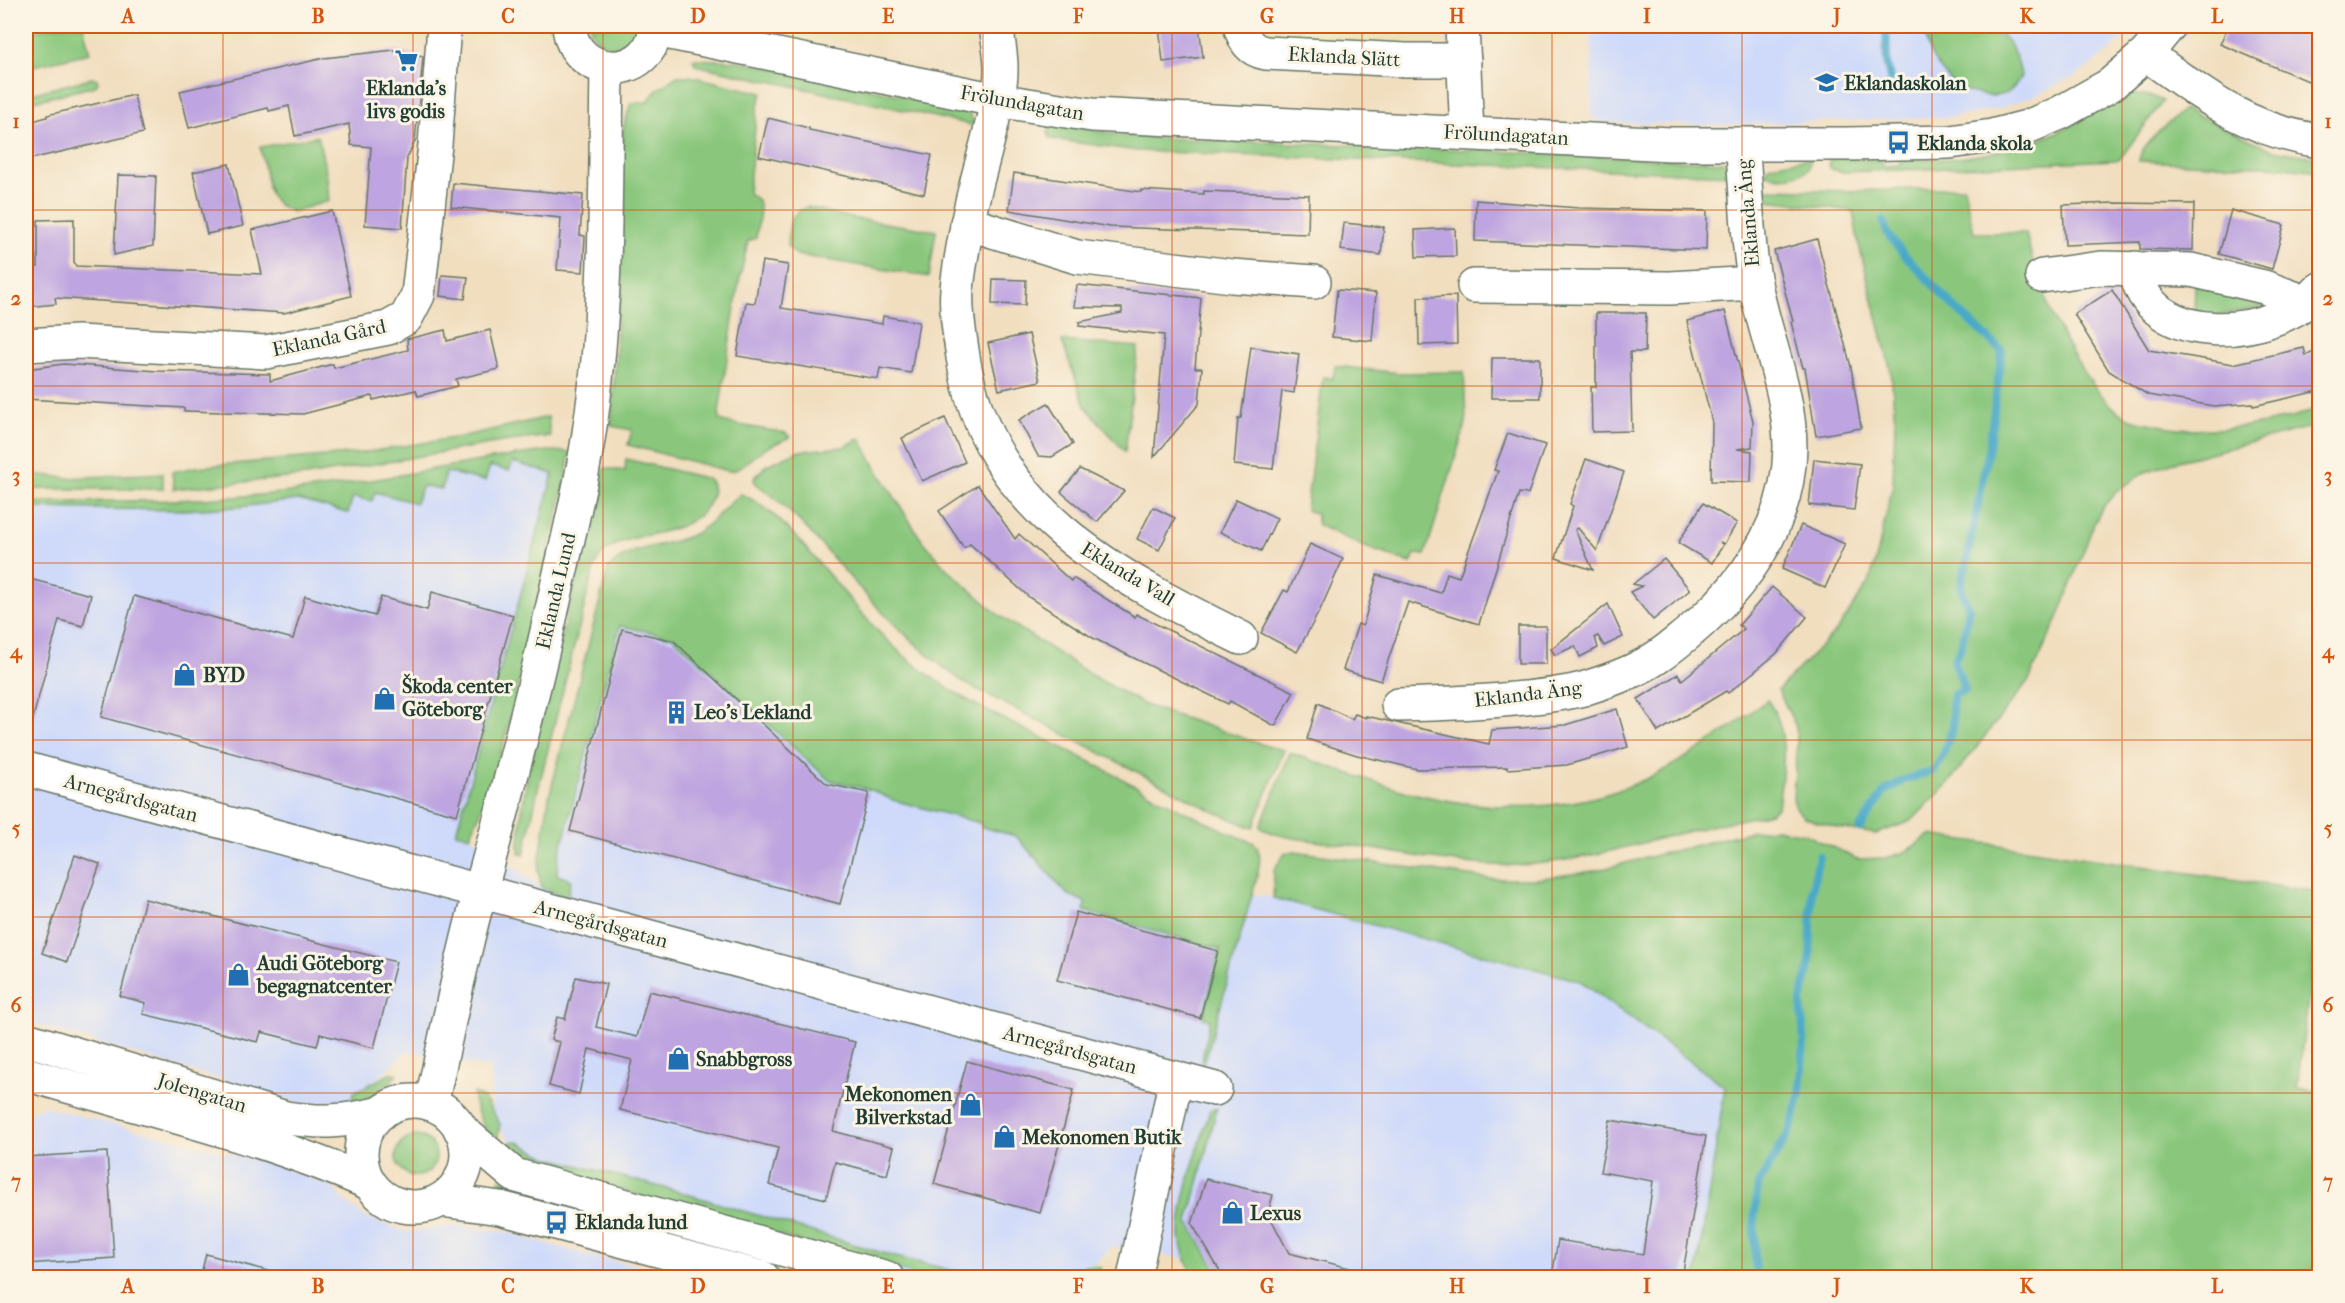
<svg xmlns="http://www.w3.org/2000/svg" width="2345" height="1303" viewBox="0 0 2345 1303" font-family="'IM FELL French Canon',serif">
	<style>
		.built { fill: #cfdafa }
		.green { fill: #8ac77d; stroke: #548258; stroke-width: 1.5 }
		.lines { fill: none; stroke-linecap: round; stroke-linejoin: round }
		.stream { stroke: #48a9c7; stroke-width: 8 }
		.building { fill: #bea4e0 }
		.minor-casing { stroke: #687565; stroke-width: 36 }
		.minor { stroke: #fff; stroke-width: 33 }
		.grid { fill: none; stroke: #d45610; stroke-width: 1.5; stroke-opacity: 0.55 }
		.labels { text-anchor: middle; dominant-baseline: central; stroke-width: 6; stroke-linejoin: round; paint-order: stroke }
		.street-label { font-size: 20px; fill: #1f3d34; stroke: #fcf5e5 }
		.poi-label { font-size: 20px; font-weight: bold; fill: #1f3d34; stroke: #fcf5e5; text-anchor: start }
		.neatline { fill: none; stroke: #d45610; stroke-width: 2 }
		.grid-label { font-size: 20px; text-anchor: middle; font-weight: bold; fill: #d45610 }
	</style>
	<rect width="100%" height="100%" fill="#fcf5e5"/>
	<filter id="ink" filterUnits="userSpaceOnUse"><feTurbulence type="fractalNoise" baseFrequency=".0167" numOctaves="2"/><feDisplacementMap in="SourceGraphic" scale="12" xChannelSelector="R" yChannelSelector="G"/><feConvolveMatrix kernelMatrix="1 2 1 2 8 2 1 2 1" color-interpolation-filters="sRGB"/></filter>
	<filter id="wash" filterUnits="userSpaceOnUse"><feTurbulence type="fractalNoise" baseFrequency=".008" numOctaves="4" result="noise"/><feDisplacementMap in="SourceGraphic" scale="24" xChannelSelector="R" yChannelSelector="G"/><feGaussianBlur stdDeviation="1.35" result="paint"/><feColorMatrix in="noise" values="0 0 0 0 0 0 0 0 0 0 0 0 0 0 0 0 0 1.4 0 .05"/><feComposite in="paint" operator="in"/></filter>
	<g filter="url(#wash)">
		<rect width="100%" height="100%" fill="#f1debf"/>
		<g class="built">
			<path d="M1592 26H2135L2108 52 2082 72 2039 94 1997 109 1952 117 1710 125 1598 122 1591 116Z"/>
			<path d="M512 462 553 474 516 616 465 836H470L542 888 567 898 560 877 557 875 558 860 620 625 673 637 829 780 871 790 893 800 980 823 982 827 1016 836 1067 894 1085 902 1084 911 1220 949 1203 1017 1210 1020 1201 1063 1207 1054 1251 894 1273 898 1580 981 1725 1087 1696 1277H1221L1188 1222 1215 1116 1180 1230 1185 1259 1112 1246 1082 1277H909L522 1155 492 1119 491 1068 407 1051 357 1098 303 1104 26 1021V508L183 510 238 507 299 500 348 513 353 497 374 492 422 485 446 472 485 481 490 466Z"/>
			<path d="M44 1107 265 1162 330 1185 345 1201 363 1216 406 1232 458 1226 506 1232 591 1256 686 1277 26 1278V1114Z"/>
		</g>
		<g class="green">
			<path d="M58 26H83L90 53 29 67 26 66V33Z"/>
			<path d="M590 26H635C631 54 597 54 590 26Z"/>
			<path d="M1932 26H1991C2009 38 2018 55 2021 76 2018 81 2015 87 2010 91 1997 100 1969 95 1956 85 1943 75 1915 42 1932 26Z"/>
			<path d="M693 59 738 61 957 107 969 113 976 126 695 65Z"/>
			<path d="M677 76H690L762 93 757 109 748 193 758 200 760 210 756 238 748 241 738 287 719 412 720 420 733 424 786 433 790 437 766 448 736 470 728 471 628 445 632 430 611 426 616 353 623 128 631 103 647 102 657 90Z"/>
			<path d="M92 78 97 79 98 83 95 86 26 103V95Z"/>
			<path d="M2131 94 2151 96 2163 101 2119 160C2027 163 1935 170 1843 172L1831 169 1829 166V161L1834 158 1882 160 1883 166 1900 165V159C1956 162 2015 153 2066 128 2088 118 2107 101 2131 94Z"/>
			<path d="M2184 109 2273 150 2319 158V171L2283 167 2139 161C2139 144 2172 121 2184 109Z"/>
			<path d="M1051 121 1118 135 1158 138 1424 148 1724 162 1730 166 1733 175 1138 151 1051 139 1048 134Z"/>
			<path d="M318 136 327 177 329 201 292 212 279 205 270 195 260 147Z"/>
			<path d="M1810 158 1809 169C1798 177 1779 179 1766 174L1767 168 1771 165Z"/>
			<path d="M1964 187 1974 233H2026C2038 289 2059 340 2094 386 2104 398 2112 409 2126 417 2134 421 2144 422 2153 424 2208 436 2266 426 2319 409V425L2171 463 2143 473 2114 494 2103 507 2093 526 2058 618 2029 680 1946 786 1911 821 1876 834 1844 829 1817 822 1804 817 1796 809 1793 798 1797 744 1796 727 1778 690 1838 629 1869 582 1876 560 1893 485 1895 422 1891 372 1858 241 1853 211 1761 199 1764 189 1855 191Z"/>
			<path d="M26 201 32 204 34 210 36 246 26 247Z"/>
			<path d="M808 207 846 217 936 231 929 277 797 255 787 246C790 228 787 213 808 207Z"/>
			<path d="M2195 284 2274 305 2194 320Z"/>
			<path d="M1062 341 1138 347 1125 452 1085 406Z"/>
			<path d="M1335 366 1399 373 1464 372 1466 423 1425 555 1415 554 1411 563 1365 547 1318 525 1316 514 1306 510 1323 377 1333 378Z"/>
			<path d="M548 417 550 436 501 442 306 476 174 489 172 472 196 467 361 453 460 437Z"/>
			<path d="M860 438 875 466 919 536 945 567 1000 616 1093 676 1145 705 1267 746 1284 750 1253 828 1213 811 963 682C923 653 888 620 855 583 824 548 794 510 755 483L754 478 767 465 798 451 844 447Z"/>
			<path d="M548 451 570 452 565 483 511 715 492 786 470 836 456 833 553 474 513 462 509 471 490 466 485 481 446 472 442 489 422 486 416 503 375 492 372 501 353 497 348 513 298 500 238 507 183 510 26 508V502C56 503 86 502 117 501 191 501 263 497 336 486 407 475 477 459 548 451Z"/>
			<path d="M626 459 709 479C721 497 700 518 683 525 660 536 633 534 611 547 602 552 599 558 594 568L538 789 524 855 519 853C519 825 523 800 528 773L602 474 605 468 625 471Z"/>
			<path d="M26 473 69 478 163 473V489H26Z"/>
			<path d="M741 494C767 505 786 526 804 546 835 580 867 624 902 654 952 698 1012 723 1071 752 1132 783 1191 818 1254 843 1263 854 1259 864 1257 877L1207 1054 1201 1065 1210 1020 1203 1018 1220 949 1084 911 1085 902 1067 894 1016 836 982 827 980 823 893 800 871 790 829 780 673 637 620 626 558 860 557 875 571 880 567 898 542 888 538 871 549 797 608 569C628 545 662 548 690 536 711 527 723 507 741 494Z"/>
			<path d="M1767 700C1791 731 1783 770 1778 807L1770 813 1759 816C1679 829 1603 860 1522 865 1468 868 1403 853 1349 845 1329 842 1274 839 1260 827L1290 753C1330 766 1371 783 1412 793 1488 812 1571 814 1644 780 1689 759 1728 730 1767 700Z"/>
			<path d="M1776 829 1805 834 1857 859 1886 858 1905 852 1930 835 2319 892V912L2297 1088 2319 1092V1277H1696L1725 1087 1580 981 1273 898 1274 870 1284 854 1294 851 1490 879H1536L1594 871 1752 831Z"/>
			<path d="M392 1073 397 1074C386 1089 368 1099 351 1105L354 1092Z"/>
			<path d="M473 1093 484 1098 500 1124 497 1141C483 1133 475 1108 473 1093Z"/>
			<path d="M1217 1108 1188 1222 1221 1277H1194C1187 1263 1179 1246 1180 1229 1182 1190 1199 1147 1210 1110Z"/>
			<circle cx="416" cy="1156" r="20"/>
			<path d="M516 1141 546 1157 680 1192 896 1257 979 1277H923L540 1167 521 1159 509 1150 511 1142Z"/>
			<path d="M500 1179 841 1277H815L496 1192Z"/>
			<path d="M1086 1266 1101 1268 1091 1277H1053C1060 1269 1076 1268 1086 1266Z"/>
		</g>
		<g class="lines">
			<g class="stream">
				<path d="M1886 26 1887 63 1890 79"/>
				<path d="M1860 828 1884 792 1904 780 1933 771 1942 758 1953 727 1952 707 1954 694 1965 690 1954 661 1961 647 1969 608C1959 590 1960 584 1966 565L1989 447 2002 351 1954 307 1899 249 1887 233 1883 220"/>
				<path d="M1756 1278 1754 1218 1758 1185 1791 1129 1800 1092 1804 1042 1801 1001 1810 962 1812 891 1819 856"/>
			</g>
		</g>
		<g id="blocks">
			<g class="building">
				<path d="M1159 26H1199L1203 57 1163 62Z"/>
				<path d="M2228 26H2319V68L2313 83 2220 44Z"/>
				<path d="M394 50 423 56 415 141 407 158 402 228 365 225 371 147 351 145 349 124 295 136 289 106 269 111 268 108 189 128 180 91 324 58Z"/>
				<path d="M134 95 143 133 26 160V123L47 117V115Z"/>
				<path d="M768 118 809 128V130L932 155 924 194 759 156Z"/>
				<path d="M229 164 243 226 207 234 193 172Z"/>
				<path d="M1014 173 1141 192V190L1204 194V191L1309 195 1308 234 1110 227 1009 210Z"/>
				<path d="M118 175 156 176 153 246 114 255Z"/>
				<path d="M453 183 583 195 580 235 585 236 583 272 557 270 561 218 451 207Z"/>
				<path d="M1476 200 1579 208 1707 211 1706 250 1475 241Z"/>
				<path d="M2115 203 2194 204 2193 250 2140 249V242L2065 245 2063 205Z"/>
				<path d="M2231 210 2284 225 2272 269 2219 254Z"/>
				<path d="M332 211 351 296 284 313 55 298 56 304 26 307V268L38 267V220L74 219V262L76 266 262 274 252 230Z"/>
				<path d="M1344 223 1384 227 1381 255 1341 250Z"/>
				<path d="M1455 228 1456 256 1416 257 1415 230Z"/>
				<path d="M1817 239 1851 367 1861 428 1816 436 1805 368H1803L1791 322 1793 321 1774 251Z"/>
				<path d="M762 261 788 265 781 308 882 324 883 316 919 322 911 373 880 368 878 379 737 356 746 302 755 303Z"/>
				<path d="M442 275 468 277 465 299 440 296Z"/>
				<path d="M993 279 1026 280 1025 305 992 304Z"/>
				<path d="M1077 285 1201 298 1195 368H1202L1199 404 1154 457 1164 335 1079 326V322L1122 313V308L1074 307Z"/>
				<path d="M1337 290 1376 293 1372 341 1332 337Z"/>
				<path d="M2112 290 2149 350 2233 364 2304 348 2306 356 2319 349V391L2253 406 2252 403 2214 406 2148 395 2109 371 2074 314Z"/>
				<path d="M1456 296 1457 344 1419 345 1418 297Z"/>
				<path d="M1725 311 1753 421 1752 447 1737 449 1752 451 1751 482 1711 481 1712 422 1687 321Z"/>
				<path d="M1596 313H1646L1645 352H1630L1632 431 1592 432 1591 387H1596Z"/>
				<path d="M445 330 447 341 490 330 499 369 456 379 458 386 418 396 416 390 373 400 372 396 303 414 184 411V408L26 399V369L64 364 157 371 270 374V381L333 364 334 368 408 350 407 339Z"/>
				<path d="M1029 334 1040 381 999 390 988 343Z"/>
				<path d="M1251 347 1299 354 1294 393 1282 391 1273 469 1234 465 1238 418H1241Z"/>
				<path d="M1492 358H1540V398H1491Z"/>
				<path d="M1048 403 1073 444 1052 457 1038 456 1019 420Z"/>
				<path d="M945 418 965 462 922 481 902 438Z"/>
				<path d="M1508 433 1545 445 1528 494 1519 493 1479 624 1408 602 1381 681 1343 670 1358 624 1363 626 1377 575 1441 593 1447 573 1459 577 1498 471 1494 470Z"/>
				<path d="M1586 459 1624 472 1597 551 1578 528 1575 530 1593 570 1556 558 1573 506 1570 504Z"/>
				<path d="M1814 459 1860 464 1854 510 1809 505Z"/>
				<path d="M1080 469 1124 491 1097 522 1061 492Z"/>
				<path d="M978 485 1015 539 1019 534 1071 581 1073 578 1135 617 1136 614 1294 692 1275 726 1230 701 1228 704 1093 638 1030 598 970 544 964 548 939 511Z"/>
				<path d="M1236 499 1277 518 1261 551 1220 532Z"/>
				<path d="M1703 503 1737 523 1724 544 1720 542 1723 545 1712 563 1678 543Z"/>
				<path d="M1153 507 1175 518 1159 550 1137 539Z"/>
				<path d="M1801 525 1845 544 1825 588 1782 569Z"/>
				<path d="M1310 544 1343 559 1320 610 1297 652 1261 633 1284 590 1288 592Z"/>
				<path d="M1664 559 1690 590 1653 620 1630 592 1642 586 1633 584Z"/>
				<path d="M26 578 91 595 83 626 59 620 32 722 26 721Z"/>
				<path d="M1772 587 1807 617 1776 654 1728 693 1726 691 1658 732 1638 699 1678 674 1682 680 1744 629 1739 625Z"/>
				<path d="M432 592 513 615 457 815 101 717 134 596 293 639 305 596 375 616 381 597 427 610Z"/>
				<path d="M1608 604 1623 637 1604 646 1598 636 1595 637 1598 648 1580 657 1575 646 1555 655 1551 649Z"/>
				<rect x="1518" y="626" width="28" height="38"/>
				<path d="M622 629 674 641 827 784 869 793 840 904 570 831Z"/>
				<path d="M1318 703 1352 719 1355 714 1366 718V716L1489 744 1492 730 1565 725 1617 709 1628 747 1567 765 1507 769V767L1417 769 1357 755 1307 739Z"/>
				<path d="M75 855 100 864 67 962 42 953Z"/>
				<path d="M145 899 396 962 374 1048 320 1034 317 1046 261 1032 258 1042 143 1014 146 1003 120 996Z"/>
				<path d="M1076 912 1218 951 1200 1018 1057 980Z"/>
				<path d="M576 977 606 984 596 1027 637 1037 649 991 855 1042 833 1131 894 1147 887 1175 835 1162 826 1199 769 1185 778 1148 620 1110 632 1060 589 1049 579 1094 549 1086 560 1042 551 1040 557 1017 565 1019Z"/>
				<path d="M967 1061 1074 1090 1040 1213 934 1184Z"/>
				<path d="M1610 1120 1706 1136 1682 1278H1552L1558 1240 1643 1254 1653 1181 1600 1172Z"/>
				<path d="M107 1152 114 1258 26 1264V1157Z"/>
				<path d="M1206 1179 1273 1195 1268 1213 1289 1253 1358 1270 1357 1278H1224L1192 1224Z"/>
				<path d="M206 1254 268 1271 267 1278H200Z"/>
			</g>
		</g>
	</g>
	<g filter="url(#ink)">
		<use href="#blocks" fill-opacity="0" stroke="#687565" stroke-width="1.5"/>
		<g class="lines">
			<defs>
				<g id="minor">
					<path d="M569 26C574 81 652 81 656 26"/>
					<path d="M996 26C999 45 1003 65 1000 84 993 132 975 179 967 226 963 247 959 268 957 289 955 312 960 335 963 357 988 512 1114 575 1241 638"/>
					<path d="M1240 26C1245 41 1249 50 1266 53L1406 60H1464"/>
					<path d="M1462 26 1467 133"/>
					<path d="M656 30 996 100 1092 115 1671 144H1847L1950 142 1992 136 2027 127 2060 113 2110 85 2146 54 2169 26"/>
					<path d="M2146 54C2205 96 2245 130 2320 141"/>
					<path d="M967 223 1077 257 1232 276 1314 282"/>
					<path d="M2135 268C2147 351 2276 340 2320 289"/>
					<path d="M2042 276 2101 268 2191 270 2264 287 2294 298 2301 305"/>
					<path d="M1474 286 1670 288 1755 283"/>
					<path d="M26 345 77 342 266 352 388 328 406 318 418 295 435 145 444 26"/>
					<path d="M1398 705C1440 704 1483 702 1525 698 1544 696 1564 694 1583 689 1601 683 1621 677 1638 668 1656 660 1671 647 1686 635 1744 587 1789 526 1790 447 1790 392 1765 337 1755 283 1746 238 1747 190 1742 144"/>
					<path d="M26 769 1215 1089"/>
					<path d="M26 1039 286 1118C323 1123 344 1122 381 1113"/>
					<path d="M26 1074C140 1108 260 1135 369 1183"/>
					<circle cx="414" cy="1154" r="53"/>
					<path d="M431 1104C447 1034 460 962 480 892 509 788 536 684 559 578 570 530 582 482 589 433 608 312 605 189 607 67"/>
					<path d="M460 1129 514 1175 887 1278"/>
					<path d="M441 1200 500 1208 763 1278"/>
					<path d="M1134 1278 1176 1078"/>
				</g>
			</defs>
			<use href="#minor" class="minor-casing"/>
			<use href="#minor" class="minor"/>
		</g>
	</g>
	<path class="grid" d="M223 26V1278M413 26V1278M603 26V1278M793 26V1278M983 26V1278M1172 26V1278M1362 26V1278M1552 26V1278M1742 26V1278M1932 26V1278M2122 26V1278M26 210H2320M26 386H2320M26 563H2320M26 740H2320M26 917H2320M26 1093H2320"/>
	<defs>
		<symbol id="supermarket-bare" viewBox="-9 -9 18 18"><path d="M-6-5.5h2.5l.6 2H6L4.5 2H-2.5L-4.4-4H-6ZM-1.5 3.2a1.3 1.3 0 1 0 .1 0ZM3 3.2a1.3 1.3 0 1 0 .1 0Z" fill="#1f6fb2" stroke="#fcf5e5" stroke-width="2.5" paint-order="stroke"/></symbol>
		<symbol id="school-bare" viewBox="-9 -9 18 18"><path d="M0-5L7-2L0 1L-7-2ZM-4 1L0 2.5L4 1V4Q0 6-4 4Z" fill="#1f6fb2" stroke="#fcf5e5" stroke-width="2.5" paint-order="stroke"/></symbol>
		<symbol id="bus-bare" viewBox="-9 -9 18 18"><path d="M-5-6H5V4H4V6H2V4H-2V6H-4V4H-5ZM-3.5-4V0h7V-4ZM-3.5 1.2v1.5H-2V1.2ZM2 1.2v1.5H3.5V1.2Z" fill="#1f6fb2" stroke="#fcf5e5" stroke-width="2.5" paint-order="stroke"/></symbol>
		<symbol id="shop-bare" viewBox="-9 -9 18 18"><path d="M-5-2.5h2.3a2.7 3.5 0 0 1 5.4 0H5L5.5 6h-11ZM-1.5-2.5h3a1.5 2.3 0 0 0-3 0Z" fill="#1f6fb2" stroke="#fcf5e5" stroke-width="2.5" paint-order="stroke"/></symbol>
		<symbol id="building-bare" viewBox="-9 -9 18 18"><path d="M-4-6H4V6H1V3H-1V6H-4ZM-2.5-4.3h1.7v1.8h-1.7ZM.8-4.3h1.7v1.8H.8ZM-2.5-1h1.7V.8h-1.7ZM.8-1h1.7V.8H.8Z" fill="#1f6fb2" stroke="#fcf5e5" stroke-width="2.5" paint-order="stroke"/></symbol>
	</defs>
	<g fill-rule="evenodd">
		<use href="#supermarket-bare" x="390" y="44" width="33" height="33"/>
		<use href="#school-bare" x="1810" y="66" width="33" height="33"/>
		<use href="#bus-bare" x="1882" y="126" width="33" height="33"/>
		<use href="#shop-bare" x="168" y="658" width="33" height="33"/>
		<use href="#shop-bare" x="368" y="682" width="33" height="33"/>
		<use href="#building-bare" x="660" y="696" width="33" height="33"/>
		<use href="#shop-bare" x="222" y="958" width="33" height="33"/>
		<use href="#shop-bare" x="662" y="1042" width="33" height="33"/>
		<use href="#shop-bare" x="954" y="1088" width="33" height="33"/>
		<use href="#shop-bare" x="988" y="1120" width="33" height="33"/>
		<use href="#shop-bare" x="1216" y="1196" width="33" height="33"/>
		<use href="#bus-bare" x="540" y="1206" width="33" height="33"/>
	</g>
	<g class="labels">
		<g class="street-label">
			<text transform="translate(1344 57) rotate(3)">Eklanda Slätt</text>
			<text transform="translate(1022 103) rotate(10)">Frölundagatan</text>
			<text transform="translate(1506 135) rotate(3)">Frölundagatan</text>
			<text transform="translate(1748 213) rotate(-95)">Eklanda Äng</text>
			<text transform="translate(329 338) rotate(-12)">Eklanda Gård</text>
			<text transform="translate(1128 574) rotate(31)">Eklanda Vall</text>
			<text transform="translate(556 591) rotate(-77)">Eklanda Lund</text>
			<text transform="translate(1528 694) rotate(-7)">Eklanda Äng</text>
			<text transform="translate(131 798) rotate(15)">Arnegårdsgatan</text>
			<text transform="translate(601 924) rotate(15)">Arnegårdsgatan</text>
			<text transform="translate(1070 1050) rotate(15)">Arnegårdsgatan</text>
			<text transform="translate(202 1093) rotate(17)">Jolengatan</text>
		</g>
		<g class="poi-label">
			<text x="1844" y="83">Eklandaskolan</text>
			<text x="406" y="88" text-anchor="middle">Eklanda's<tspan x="406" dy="23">livs godis</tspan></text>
			<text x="1917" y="143">Eklanda skola</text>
			<text x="203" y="675">BYD</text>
			<text x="402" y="686">Škoda center<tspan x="402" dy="23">Göteborg</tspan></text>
			<text x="694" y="712">Leo's Lekland</text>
			<text x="257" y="963">Audi Göteborg<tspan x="257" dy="23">begagnatcenter</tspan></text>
			<text x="696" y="1059">Snabbgross</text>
			<text x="952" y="1094" text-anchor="end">Mekonomen<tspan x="952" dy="23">Bilverkstad</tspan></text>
			<text x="1022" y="1137">Mekonomen Butik</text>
			<text x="1250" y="1213">Lexus</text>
			<text x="575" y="1222">Eklanda lund</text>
		</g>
	</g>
	<rect width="2345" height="1303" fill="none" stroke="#fcf5e5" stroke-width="66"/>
	<rect x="33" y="33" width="2279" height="1237" class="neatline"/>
	<g class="grid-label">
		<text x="128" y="23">A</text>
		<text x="318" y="23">B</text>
		<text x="508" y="23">C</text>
		<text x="698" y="23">D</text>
		<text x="888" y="23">E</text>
		<text x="1078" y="23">F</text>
		<text x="1267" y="23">G</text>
		<text x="1457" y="23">H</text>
		<text x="1647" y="23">I</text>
		<text x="1837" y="23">J</text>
		<text x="2027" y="23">K</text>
		<text x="2217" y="23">L</text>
		<text x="16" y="128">1</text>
		<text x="2328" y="128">1</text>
		<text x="16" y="305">2</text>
		<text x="2328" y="305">2</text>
		<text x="16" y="482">3</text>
		<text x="2328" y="482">3</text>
		<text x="16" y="658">4</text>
		<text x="2328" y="658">4</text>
		<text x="16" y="835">5</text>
		<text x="2328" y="835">5</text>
		<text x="16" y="1012">6</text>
		<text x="2328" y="1012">6</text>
		<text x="16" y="1188">7</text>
		<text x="2328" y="1188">7</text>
		<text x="128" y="1293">A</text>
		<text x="318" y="1293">B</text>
		<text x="508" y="1293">C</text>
		<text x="698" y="1293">D</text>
		<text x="888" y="1293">E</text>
		<text x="1078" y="1293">F</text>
		<text x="1267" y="1293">G</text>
		<text x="1457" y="1293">H</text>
		<text x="1647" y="1293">I</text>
		<text x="1837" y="1293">J</text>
		<text x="2027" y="1293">K</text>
		<text x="2217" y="1293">L</text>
	</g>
</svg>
